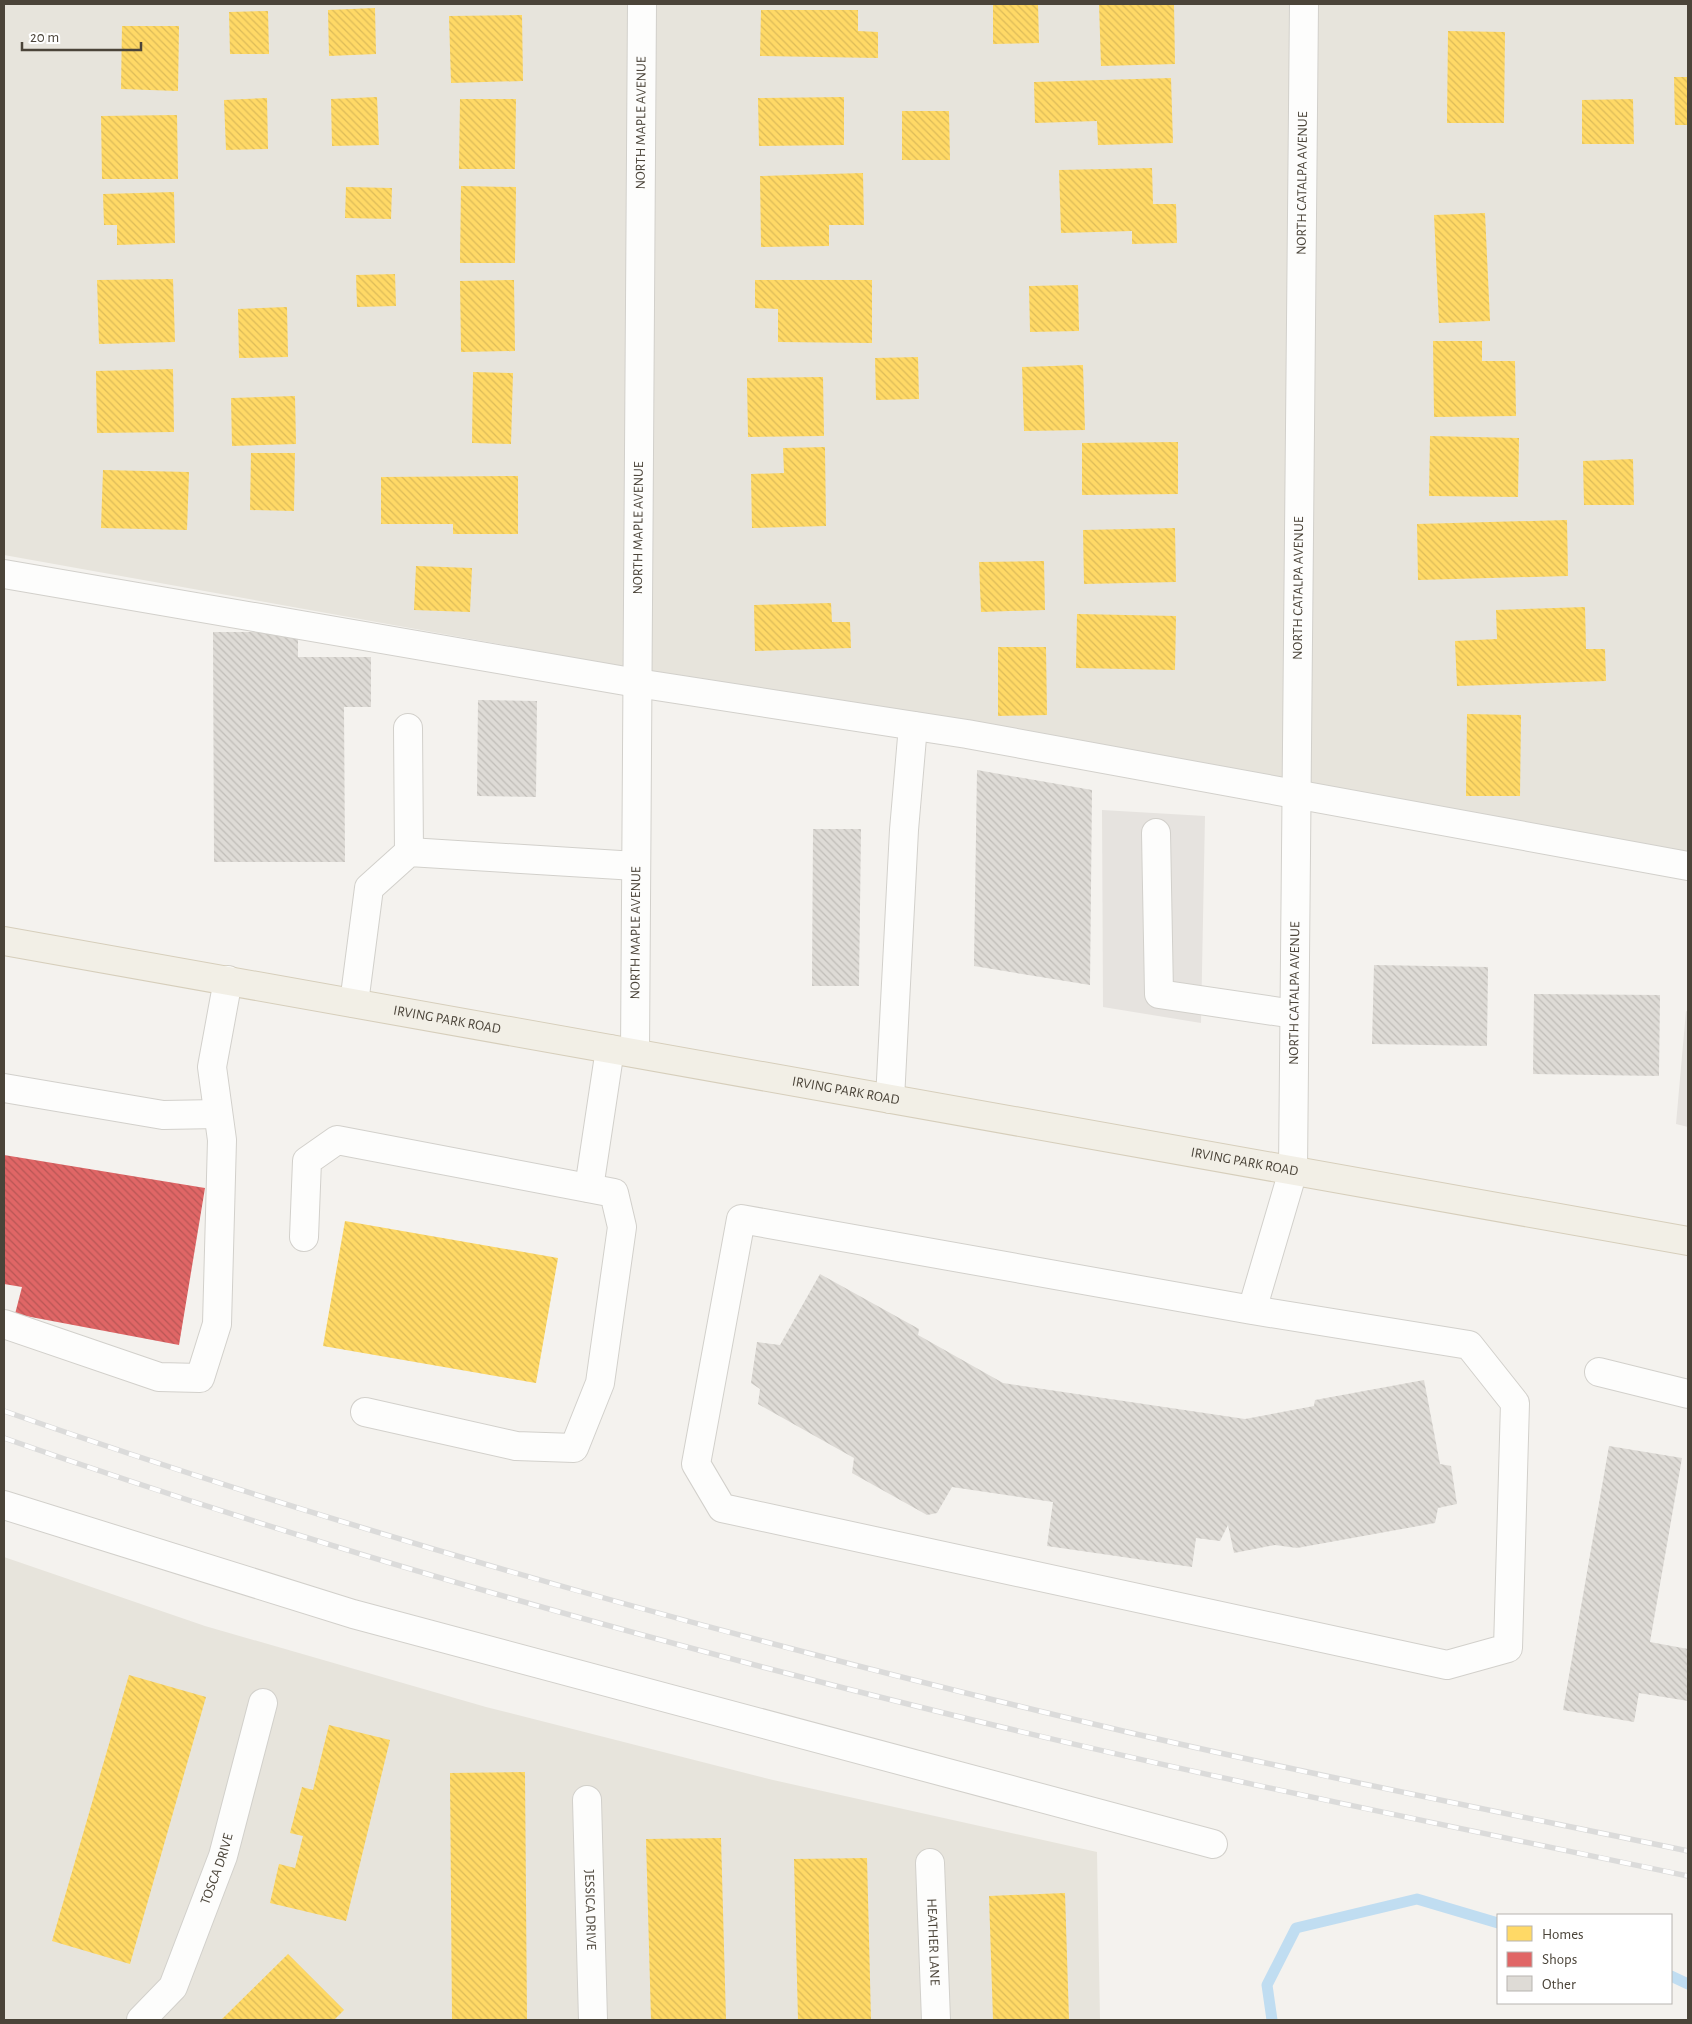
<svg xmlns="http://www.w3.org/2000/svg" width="1692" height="2024" viewBox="0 0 1692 2024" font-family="'Alegreya Sans',sans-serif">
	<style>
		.residential { fill: #e7e4dc }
		.parking { fill: #e6e3df }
		.homes { fill: url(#homes-back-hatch) }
		.shops { fill: url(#shops-back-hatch) }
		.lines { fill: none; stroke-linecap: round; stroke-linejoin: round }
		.stream { stroke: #c0ddf1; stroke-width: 11 }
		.building { fill: url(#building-back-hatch) }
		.minor-casing { stroke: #d2d0cb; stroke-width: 30 }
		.major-casing { stroke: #d6cebb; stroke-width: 30 }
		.minor { stroke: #fdfdfc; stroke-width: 28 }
		.major { stroke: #f2efe6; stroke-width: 28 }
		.rail-casing { stroke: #dbdbda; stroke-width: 5.5 }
		.rail { stroke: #fff; stroke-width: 4; stroke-dasharray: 11; stroke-linecap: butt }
		.labels { text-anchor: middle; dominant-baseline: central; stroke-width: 5; stroke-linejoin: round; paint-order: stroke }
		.street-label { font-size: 14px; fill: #4b4439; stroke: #fff }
	</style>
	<defs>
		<pattern id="homes-back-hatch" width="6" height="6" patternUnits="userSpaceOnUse" patternTransform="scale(1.25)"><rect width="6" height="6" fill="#ffd966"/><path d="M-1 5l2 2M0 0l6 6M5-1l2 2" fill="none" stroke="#dcbb59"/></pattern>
		<pattern id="shops-back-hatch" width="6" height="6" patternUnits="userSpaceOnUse" patternTransform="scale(1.25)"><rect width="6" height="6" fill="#e06666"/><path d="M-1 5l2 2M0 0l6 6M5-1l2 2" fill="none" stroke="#b85655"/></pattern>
		<pattern id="building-back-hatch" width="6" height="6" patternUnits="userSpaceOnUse" patternTransform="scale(1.25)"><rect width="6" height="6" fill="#dedbd6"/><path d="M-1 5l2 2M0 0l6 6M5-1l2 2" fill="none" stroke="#c0bdb8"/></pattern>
	</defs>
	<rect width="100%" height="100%" fill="#f4f2ee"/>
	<g class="residential">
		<path d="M4 4H1688V858L4 555Z"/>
		<path d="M4 1557 205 1626 486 1707 773 1780 1097 1852 1100 2020H4Z"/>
	</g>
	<g class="parking">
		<path d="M1102 810 1205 816 1201 1023 1103 1007Z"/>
		<path d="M1686 1011 1688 1012V1127L1676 1124Z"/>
	</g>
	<g class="homes">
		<path d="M993 4H1038L1039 43 993 44Z"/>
		<path d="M1099 4H1174L1175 64 1101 66Z"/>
		<path d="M375 8 376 54 329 56 328 10Z"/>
		<path d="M761 10H858V31L878 32V58L760 56Z"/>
		<path d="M268 11 269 54H230L229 12Z"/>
		<path d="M522 15 523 81 451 83 449 16Z"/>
		<path d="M122 26H179L178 91 121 89Z"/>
		<path d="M1448 31 1505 32 1504 123H1447Z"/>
		<path d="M1674 77H1688V125H1675Z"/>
		<path d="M1171 78 1173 143 1098 145 1097 121 1035 123 1034 82Z"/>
		<path d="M377 97 379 145 332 146 331 99Z"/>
		<path d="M844 97V145L759 146 758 98Z"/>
		<path d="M267 98 268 149 226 150 224 100Z"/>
		<path d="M460 99H516L515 169H459Z"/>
		<path d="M1633 99 1634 144H1582V100Z"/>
		<path d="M902 111H949L950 160H902Z"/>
		<path d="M177 115 178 179H102L101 116Z"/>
		<path d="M1152 168 1153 204H1176L1177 243 1132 244V231L1061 233 1059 170Z"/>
		<path d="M863 173 864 225H829V246L761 247 760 176Z"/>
		<path d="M461 186 516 187 515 263H460Z"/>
		<path d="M346 187 392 188 391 219 345 218Z"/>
		<path d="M174 192 175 243 117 245V225H104L103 194Z"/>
		<path d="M1485 213 1490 321 1439 323 1434 215Z"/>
		<path d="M395 274 396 306 357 307 356 275Z"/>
		<path d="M173 279 175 342 99 344 97 280Z"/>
		<path d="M514 280 515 351 461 352 460 281Z"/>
		<path d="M755 280H872V343L778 342V309L755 308Z"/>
		<path d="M1078 285 1079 331 1030 332 1029 286Z"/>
		<path d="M287 307 288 357 239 358 238 309Z"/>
		<path d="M1433 341H1482V361H1515L1516 416 1434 417Z"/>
		<path d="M918 357 919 399 876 400 875 358Z"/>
		<path d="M1083 365 1085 430 1024 431 1022 367Z"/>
		<path d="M173 369 174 432 97 433 96 371Z"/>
		<path d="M473 372 513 373 511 444 472 443Z"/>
		<path d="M823 377 824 436 748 437 747 378Z"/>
		<path d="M295 396 296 444 232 446 231 398Z"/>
		<path d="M1430 436 1519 438 1518 497 1429 496Z"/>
		<path d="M1178 442V494L1082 495V443Z"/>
		<path d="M825 447 826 526 752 528 751 474 784 473 783 448Z"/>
		<path d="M251 453H295L294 511 250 510Z"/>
		<path d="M1633 459 1634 505H1584L1583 461Z"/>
		<path d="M103 470 189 472 187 530 101 528Z"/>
		<path d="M518 476V534H453V524H381V477Z"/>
		<path d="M1567 520 1568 576 1418 580 1417 524Z"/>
		<path d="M1175 528 1176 582 1084 584 1083 530Z"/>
		<path d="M1044 561 1045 610 981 612 979 562Z"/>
		<path d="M416 566 472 568 470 612 414 610Z"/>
		<path d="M831 603 832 622H850L851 648 755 651 754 605Z"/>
		<path d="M1585 607 1586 649H1605L1606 681 1457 686 1455 641 1497 639 1496 610Z"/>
		<path d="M1077 614 1176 616 1175 670 1076 668Z"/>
		<path d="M998 647H1046L1047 715 998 716Z"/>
		<path d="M1467 714 1521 715 1520 796H1466Z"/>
		<path d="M345 1221 558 1258 536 1383 323 1346Z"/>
		<path d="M129 1675 206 1697 130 1964 52 1941Z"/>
		<path d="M329 1725 390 1740 346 1921 270 1903 279 1864 295 1868 303 1836 290 1833 302 1787 313 1790Z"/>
		<path d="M525 1772 527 2020H452L450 1773Z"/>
		<path d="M721 1838 726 2020H651L646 1839Z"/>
		<path d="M867 1858 871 2020H798L794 1859Z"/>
		<path d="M1065 1893 1069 2020H993L989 1896Z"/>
		<path d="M288 1954 344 2010 334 2020H221Z"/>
	</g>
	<path class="shops" d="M4 1155 205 1188 179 1345 15 1314 22 1287 4 1284Z"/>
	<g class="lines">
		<g class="stream">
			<path d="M1671 1976 1688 1984"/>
			<path d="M1272 2020 1267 1985 1296 1928 1417 1899 1498 1923"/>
		</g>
	</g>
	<g class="building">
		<path d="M213 632H298V657H371V707H344L345 862H214Z"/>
		<path d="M478 700 537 701 536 797 477 796Z"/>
		<path d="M977 770 1092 790 1090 985 974 966Z"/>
		<path d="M813 829H861L859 986H812Z"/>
		<path d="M1374 965 1488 967 1487 1046 1372 1044Z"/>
		<path d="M1534 994 1660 995 1659 1076 1533 1074Z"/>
		<path d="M820 1274 919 1329 918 1335 1003 1383 1245 1419 1314 1406 1315 1400 1424 1380 1440 1464 1451 1466 1457 1504 1438 1508 1435 1523 1297 1548 1275 1545 1234 1553 1228 1525 1220 1541 1196 1538 1192 1567 1047 1546 1053 1502 952 1487 937 1513 927 1515 852 1473 854 1458 758 1404 760 1389 751 1383 757 1342 780 1345Z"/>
		<path d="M1609 1446 1682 1458 1650 1642 1688 1649V1701L1639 1693 1634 1722 1563 1710Z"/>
	</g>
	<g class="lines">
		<defs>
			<g id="minor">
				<path d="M4 574 637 683 967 734 1688 866"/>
				<path d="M408 728 409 852"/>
				<path d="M1156 833 1159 994 1294 1014"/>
				<path d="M354 1003 369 888 409 852 636 866"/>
				<path id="s1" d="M635 1053 642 4"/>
				<path d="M4 1088 163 1115 218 1114"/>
				<path d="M890 1099 904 830 913 726"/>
				<path d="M589 1188 610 1049"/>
				<path d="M304 1237 307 1161 337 1140 614 1193 622 1227 600 1383 574 1448 516 1446 365 1412"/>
				<path id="s2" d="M1252 1310 741 1219 696 1464 722 1508 1447 1665 1508 1648 1515 1403 1469 1345 1252 1310 1293 1171 1304 4"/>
				<path d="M4 1324 159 1377 200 1378 217 1324 222 1140 212 1067 228 980"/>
				<path d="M1599 1372 1688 1394"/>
				<path d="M4 1505 353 1614 1213 1844"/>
				<path id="s3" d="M587 1800 593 2020"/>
				<path id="s4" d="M930 1863 936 2020"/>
				<path id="s5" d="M141 2020 173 1987 223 1856 263 1703"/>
			</g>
			<g id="major">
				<path id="s6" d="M4 941 1688 1241"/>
			</g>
		</defs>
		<use href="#minor" class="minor-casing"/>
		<use href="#major" class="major-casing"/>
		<use href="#minor" class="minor"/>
		<use href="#major" class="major"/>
		<defs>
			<g id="rail">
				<path d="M4 1411C371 1539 745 1642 1123 1731 1311 1775 1500 1812 1688 1851"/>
				<path d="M4 1438C312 1546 627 1635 944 1713 1191 1774 1440 1824 1688 1876"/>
			</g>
		</defs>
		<use href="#rail" class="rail-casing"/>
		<use href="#rail" class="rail"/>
	</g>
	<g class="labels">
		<g class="street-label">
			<text stroke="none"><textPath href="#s1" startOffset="930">NORTH MAPLE AVENUE</textPath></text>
			<text stroke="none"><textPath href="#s2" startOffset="3296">NORTH CATALPA AVENUE</textPath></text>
			<text stroke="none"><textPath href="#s1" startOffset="525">NORTH MAPLE AVENUE</textPath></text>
			<text stroke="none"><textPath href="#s2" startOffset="2891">NORTH CATALPA AVENUE</textPath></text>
			<text stroke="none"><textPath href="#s1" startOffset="120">NORTH MAPLE AVENUE</textPath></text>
			<text stroke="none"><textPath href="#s2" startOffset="2486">NORTH CATALPA AVENUE</textPath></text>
			<text stroke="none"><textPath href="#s6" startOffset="450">IRVING PARK ROAD</textPath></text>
			<text stroke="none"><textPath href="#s6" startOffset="855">IRVING PARK ROAD</textPath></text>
			<text stroke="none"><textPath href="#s6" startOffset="1260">IRVING PARK ROAD</textPath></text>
			<text stroke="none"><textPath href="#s5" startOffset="172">TOSCA DRIVE</textPath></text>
			<text stroke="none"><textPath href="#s3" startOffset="110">JESSICA DRIVE</textPath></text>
			<text stroke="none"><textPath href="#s4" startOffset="79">HEATHER LANE</textPath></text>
		</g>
	</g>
	<rect width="1692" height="2024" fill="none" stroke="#4b4439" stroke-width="10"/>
	<rect x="1497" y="1914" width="175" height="90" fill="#ffffff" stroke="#b7b4b0"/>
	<rect x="1507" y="1926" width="25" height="15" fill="#ffd966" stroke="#b7b4b0"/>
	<text x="1542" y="1939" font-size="15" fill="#4b4439">Homes</text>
	<rect x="1507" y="1952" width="25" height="15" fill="#e06666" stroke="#b7b4b0"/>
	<text x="1542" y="1964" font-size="15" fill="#4b4439">Shops</text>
	<rect x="1507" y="1976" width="25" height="15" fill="#dedbd6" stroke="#b7b4b0"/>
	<text x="1542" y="1989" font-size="15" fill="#4b4439">Other</text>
	<path d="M22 42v8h119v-8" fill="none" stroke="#4b4439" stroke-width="2.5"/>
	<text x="30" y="42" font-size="15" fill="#4b4439" stroke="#ffffff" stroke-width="4" paint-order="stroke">20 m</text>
</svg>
